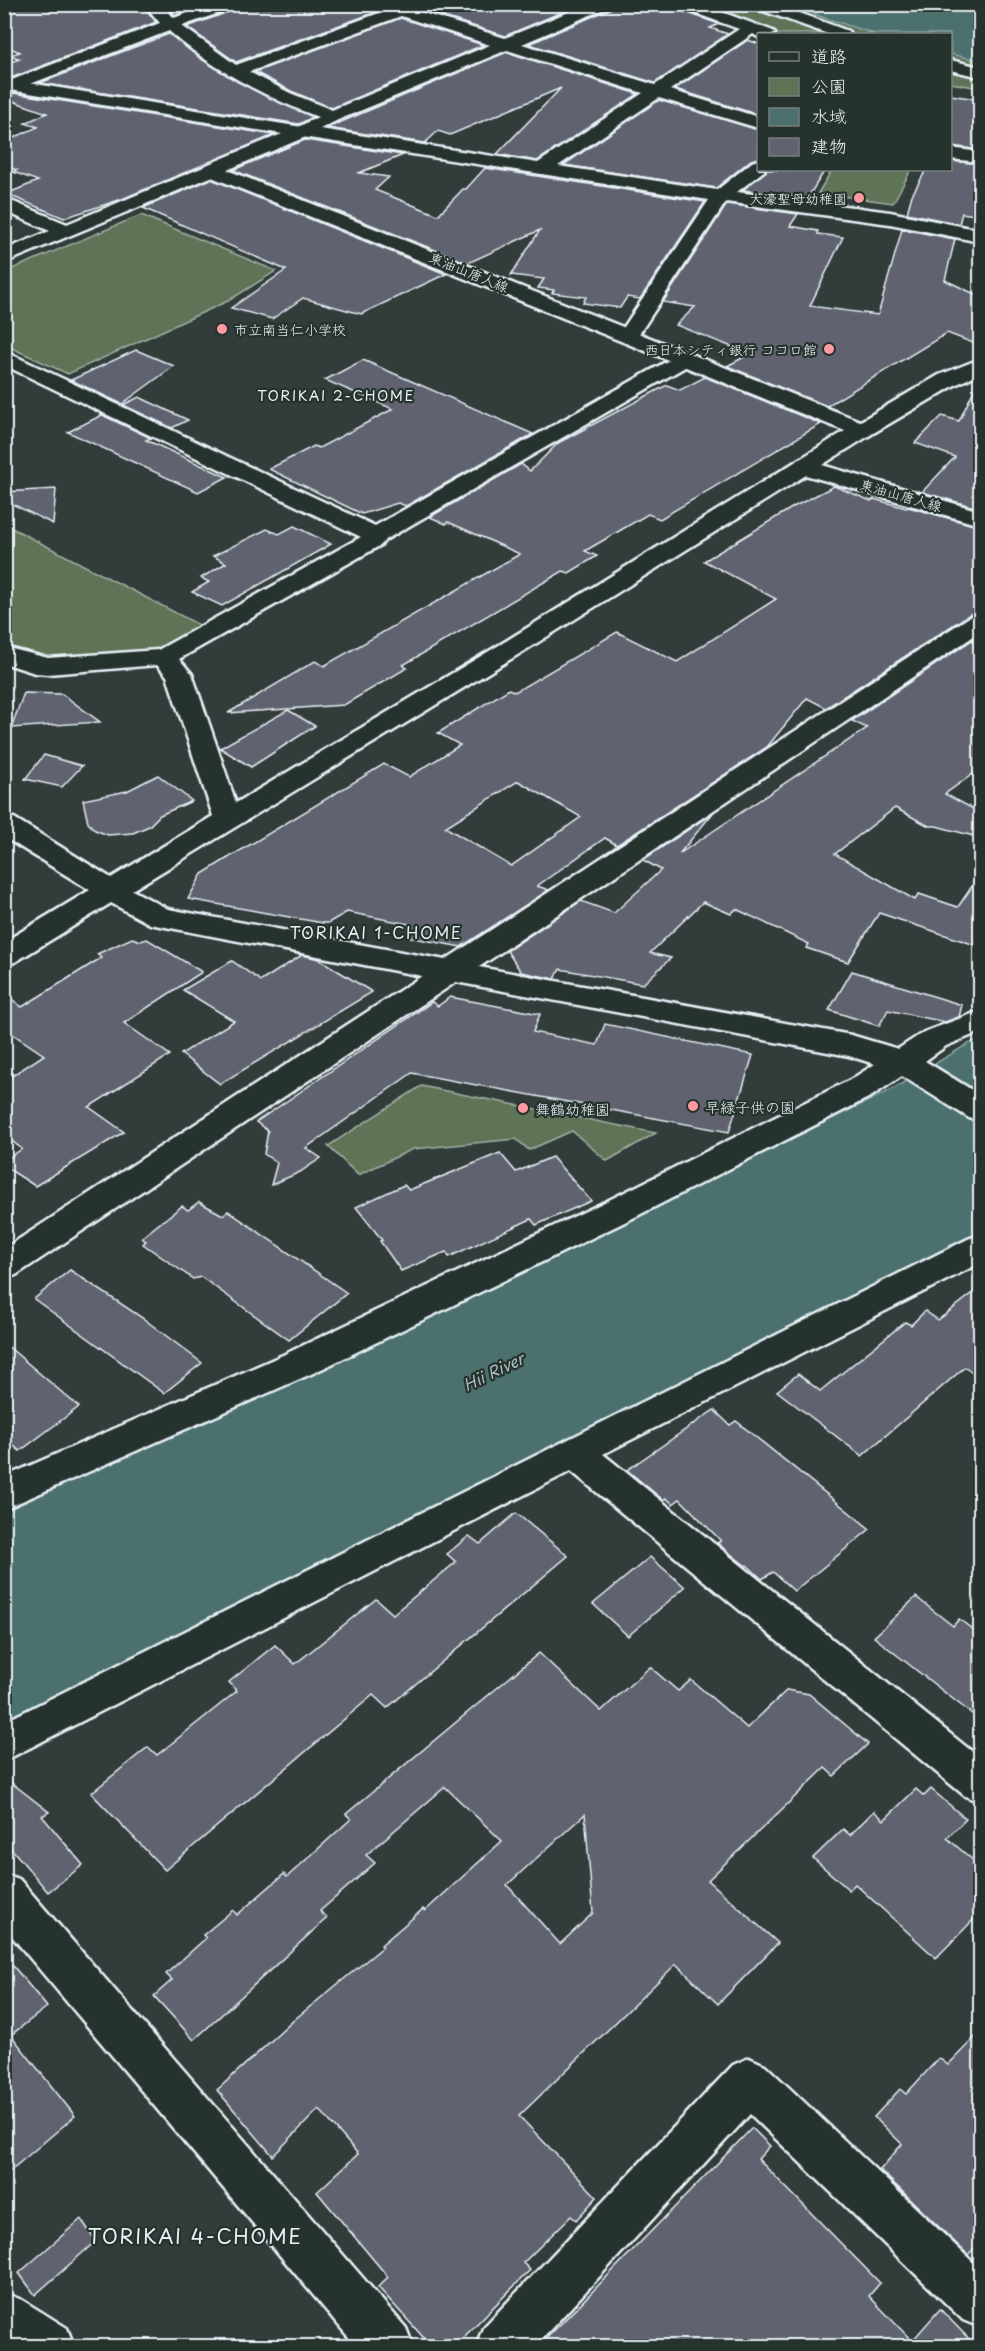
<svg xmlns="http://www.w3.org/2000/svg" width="985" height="2351" viewBox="0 0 985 2351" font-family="'Playpen Sans','Klee One',sans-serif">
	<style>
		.green { fill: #5e7356; stroke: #a3b2a7; stroke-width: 1.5 }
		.water { fill: #4b706e; stroke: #8aa4a5; stroke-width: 1.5 }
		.building { fill: #60626f; stroke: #e8f1f8; stroke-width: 1.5; fill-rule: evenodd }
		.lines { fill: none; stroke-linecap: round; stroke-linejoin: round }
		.minor-casing { stroke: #e8f1f8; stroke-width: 5 }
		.major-casing { stroke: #e8f1f8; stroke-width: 5 }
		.minor { fill: #26332d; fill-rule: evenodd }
		.major { fill: #26332d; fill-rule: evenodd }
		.poi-dot { fill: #ff9aa2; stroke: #26332d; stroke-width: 2 }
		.labels { text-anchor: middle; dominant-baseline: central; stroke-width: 4.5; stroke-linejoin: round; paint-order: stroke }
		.far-poi-label { font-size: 14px; fill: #e8f1f8; stroke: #26332d; text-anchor: end }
		.far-street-label { font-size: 14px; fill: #e8f1f8; stroke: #26332d }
		.far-neighbourhood-label { font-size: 14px; letter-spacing: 1.5px; fill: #e8f1f8; stroke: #26332d }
		.poi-label { font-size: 15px; fill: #e8f1f8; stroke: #26332d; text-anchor: start }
		.neighbourhood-label { font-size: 16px; letter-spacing: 1.5px; fill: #e8f1f8; stroke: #26332d }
		.water-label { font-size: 16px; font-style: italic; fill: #a9bdc1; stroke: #26332d }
		.near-neighbourhood-label { font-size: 20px; letter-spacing: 1.5px; fill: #e8f1f8; stroke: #26332d }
	</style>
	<rect width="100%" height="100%" fill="#323c3a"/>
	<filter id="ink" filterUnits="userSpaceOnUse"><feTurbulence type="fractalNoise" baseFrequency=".0167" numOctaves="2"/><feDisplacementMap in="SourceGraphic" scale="12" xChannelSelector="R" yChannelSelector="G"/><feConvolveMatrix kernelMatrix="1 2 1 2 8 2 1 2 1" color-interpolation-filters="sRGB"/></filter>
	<g filter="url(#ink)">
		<g class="green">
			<path d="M693 5H980V88L951 83 950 34H778Z"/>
			<path d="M832 170H911L893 203 818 193Z"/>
			<path d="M141 215 276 271 228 301 68 374 5 345V272Z"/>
			<path d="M4 524 205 628 161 653 39 662 5 650Z"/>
			<path d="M421 1086 656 1133 607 1161 572 1131 529 1150 516 1139 413 1149 358 1175 328 1146Z"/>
		</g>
		<g class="water">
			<path d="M793 5H980V61L951 54 950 34H875L822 17Z"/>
			<path d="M980 1039V1231L5 1724 4 1512 576 1244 891 1090 968 1044Z"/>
		</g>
		<g class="building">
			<path d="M4 4H142L156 22 11 78 4 77V64L20 59 10 55 20 52 4 46Z"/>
			<path d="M165 4H205L175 15Z"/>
			<path d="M240 4H368L379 11 236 62 187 27 237 9Z"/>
			<path d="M414 4H581L505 36 415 8Z"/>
			<path d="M613 4H662L719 24 710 28 728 34 655 83 529 44 610 9Z"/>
			<path d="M401 18 483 45 332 108 291 91 255 72Z"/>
			<path d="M169 34 201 59 238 82 313 117 299 124 40 83Z"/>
			<path d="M748 40 759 44V115L675 89Z"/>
			<path d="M507 52 638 94 537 161 497 154 561 88 450 135 438 131 425 143 327 128Z"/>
			<path d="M13 93 274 135 122 199 64 218 6 194 38 181 13 172 17 170 4 166V142L38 127 25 123 47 113 4 98Z"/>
			<path d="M951 95 981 100V150L951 146Z"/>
			<path d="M659 100 759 130V158L751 160 716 188 564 165Z"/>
			<path d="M305 140 403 155 359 173 389 177 375 190 438 215 463 189H466L485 168 705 202 640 299 627 297 620 308 583 303 586 297 552 293 554 290 538 288 544 279 511 275 540 230 468 263 233 170Z"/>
			<path d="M951 161 981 164V216L962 213 959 224 907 213 912 195 926 170H951Z"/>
			<path d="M767 170H825L807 199 743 190Z"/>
			<path d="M211 179 446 274 361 314 303 298 272 319 231 308 286 270 143 208Z"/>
			<path d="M727 204 798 214 790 226 818 231V234L843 237 810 306 878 315 902 229 955 239 945 280 981 297V346L947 333 827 406 727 366 750 354 676 325 695 307 663 302Z"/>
			<path d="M136 350 174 366 122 404 71 380Z"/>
			<path d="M363 360 533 434 406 506 398 503 362 514 269 469 314 446 319 448 393 409 325 380Z"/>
			<path d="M981 375V509L922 492 955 457 915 443 942 416 959 421Z"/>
			<path d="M705 377 821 424 660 519 648 514 585 551 597 556 569 573 563 571 403 665 407 668 344 705 228 713 315 661 324 666 520 554 448 522 446 524 430 517 521 464 530 471 558 443 667 385 680 390Z"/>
			<path d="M139 397 188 420 172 428 123 405Z"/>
			<path d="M102 415 151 438 146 440 227 477 198 492 68 432Z"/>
			<path d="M834 486 871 501 874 499 906 508 908 507 981 527V612L970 614 826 708 807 698 767 747 617 845 605 838 537 886 549 890 461 947 408 937 409 924 347 912 328 923H323L188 899 202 874 228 858 384 764 409 777 460 745 438 733 509 689 515 692 617 632 677 662 776 599 704 561 795 506ZM518 781 581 817 511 866 445 827Z"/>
			<path d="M56 489 53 524 4 500V492Z"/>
			<path d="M294 526 331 544 222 606 192 592 209 582 201 578 226 563 213 556 267 529 279 534Z"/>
			<path d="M981 634V768L945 794 981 813V838L936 826H929L895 808 835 854 915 900 919 894 958 907 981 873V947L879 913 848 962 806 948 809 944 736 909 731 914 703 902 650 953 671 958 643 984 560 969 555 979 521 972 507 951 581 901 614 913 661 870 643 860 713 813 679 854 867 728 852 721Z"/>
			<path d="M24 693 62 694 100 722 11 728Z"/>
			<path d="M288 710 315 726 251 767 220 748Z"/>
			<path d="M44 755 82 766 62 787 25 779Z"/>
			<path d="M158 775 192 801 160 815 149 826 133 833 108 835 95 830 88 823 83 800 127 791Z"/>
			<path d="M132 938 141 941 147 939 202 972 124 1023 170 1055 89 1107 124 1132 35 1186 4 1166V1161L22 1149 4 1135V1081L44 1055 4 1028V993L22 1007 101 958 97 954Z"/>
			<path d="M302 955 319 959 372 992 220 1084 181 1054 234 1021 183 990 232 961 261 981Z"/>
			<path d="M852 971 962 1005 959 1017 945 1022 888 1010 879 1026 829 1010Z"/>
			<path d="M450 997 540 1014 533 1032 597 1045 605 1024 753 1055 729 1132 412 1073 306 1148 321 1158 300 1172 271 1185 277 1163 264 1154 268 1131 256 1122 432 1002 438 1006Z"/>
			<path d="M500 1153 516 1172 552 1157 591 1201 536 1225 531 1219 449 1257 446 1252 401 1271 380 1241 382 1240 356 1207 404 1185 409 1190Z"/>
			<path d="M199 1202 223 1215 228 1211 347 1293 289 1340 201 1277 193 1279 143 1244 146 1241 141 1238 182 1206 188 1210Z"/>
			<path d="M70 1270 144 1319 202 1363 164 1393 34 1299Z"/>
			<path d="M981 1287V1378L965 1367 862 1456 777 1391 798 1374 820 1391 905 1322 911 1325 925 1311 938 1320Z"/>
			<path d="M4 1343 79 1407 20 1451 4 1438Z"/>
			<path d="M714 1410 730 1425 736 1421 870 1529 794 1591 773 1572 762 1579 747 1565 746 1566 717 1543 721 1541 680 1499 673 1504 666 1498 663 1500 627 1470Z"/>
			<path d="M516 1513 568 1556 387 1708 373 1695 165 1870 91 1793 148 1747 157 1755 237 1691 229 1682 275 1645 295 1664 376 1599 393 1614 456 1562 447 1554 469 1536 480 1544Z"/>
			<path d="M650 1557 685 1587 628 1636 593 1604Z"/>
			<path d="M916 1597 953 1626 959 1619 981 1636V1721L874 1637Z"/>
			<path d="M539 1653 601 1711 650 1667 678 1691 691 1680 747 1728 787 1690 809 1694 868 1744 834 1776 825 1768 708 1880 778 1943 718 2004 676 1964 519 2116 597 2197 576 2220 571 2216 523 2263 530 2270 455 2346H431L378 2287 388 2277 317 2192 358 2154 319 2109 273 2156 217 2090 295 2019 383 1947 381 1945 423 1909 425 1911 502 1841 445 1787 366 1855 375 1863 320 1911 327 1918 194 2040 154 1996 172 1980 166 1974 206 1938 203 1935 233 1910 237 1915 284 1874 287 1877 351 1819 346 1814ZM585 1814 593 1913 560 1944 507 1885Z"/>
			<path d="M4 1777 49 1812 42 1816 83 1865 48 1892 4 1840Z"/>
			<path d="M916 1789 924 1796 931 1789 966 1819 947 1838 981 1867V1912L936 1958 855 1884 849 1890 813 1858 843 1829 850 1835 874 1811 884 1820Z"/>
			<path d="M4 1955 47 2007 11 2035 75 2116 4 2176Z"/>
			<path d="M981 2031V2241L968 2255 880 2170 902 2144 874 2117 900 2089 906 2094 939 2058 948 2065Z"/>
			<path d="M752 2128 770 2146 758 2159 880 2283 869 2296 912 2341 940 2309 976 2346H539Z"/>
			<path d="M81 2219 96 2241 35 2295 19 2273Z"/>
		</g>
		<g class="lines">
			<defs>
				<g id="minor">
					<path d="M144 4H161L174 18 213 4H238L236 7 182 26 236 65 385 11 370 4 412 6 413 10 505 38 588 4H611L609 7 522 44 655 85 739 29 678 7 676 4H700L773 31 775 34H758V37L753 34 670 90 758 117V128L659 98 558 166 717 190 752 162 758 160V170H765L737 192 890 212 980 230V242L890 224 726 202 635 340 628 342 621 340 618 336 709 200 296 136 293 132 296 128 318 117C263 96 212 69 169 31L4 94V83L160 23ZM401 16 490 45 332 110 290 93 249 72ZM507 50 643 93 538 163 320 129 338 120Z"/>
					<path d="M750 4H775L848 31 850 34H828L752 7Z"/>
					<path d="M950 60 980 67V77L950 70Z"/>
					<path d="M950 148 980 152V162L950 159Z"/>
					<path d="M211 164 218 166 220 170 218 174 4 263V250L50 231 4 211V198L67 224Z"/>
					<path d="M4 351 375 526 678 355 685 353 692 355 696 359 692 363 385 540 381 545 179 659 192 674 236 803 506 641 795 462 803 460 811 462 814 467 811 472 524 651 132 890 168 909 445 960 971 616 980 614V632L479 967 851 1035 898 1049 924 1032 980 1011V1032L946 1046 925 1061 980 1095V1121L969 1118 902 1076 872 1096 635 1217 311 1374 4 1509V1477L285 1354 611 1199 850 1080 875 1064 849 1056 456 982 16 1275 4 1279V1249L422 976 160 926 150 924 111 903 15 962 4 965V942L90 890 4 837V816L14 818 111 878 213 816 167 676 157 665 48 674 35 673 4 663V647L48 658 158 650 361 537 4 365Z"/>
					<path d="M980 359V373L955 385 870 435 862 437 854 435 851 430 854 425 939 375Z"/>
					<path d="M980 1235V1263L603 1454 980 1758V1802L965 1796 571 1471 4 1761V1722L968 1239Z"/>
					<path d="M4 1874 19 1879 406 2328 413 2346H356L4 1927Z"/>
					<path d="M749 2058 765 2065 980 2269V2327L963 2320 750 2114 535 2346H476L483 2328 733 2065Z"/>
					<path d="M4 2293 22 2300 67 2328 74 2346H4Z"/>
				</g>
				<path id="major" d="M4 79 308 128 311 132 308 136 227 170 870 425 873 430 870 435 822 465 980 511V525L795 472 792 467 795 462 845 431 204 174 202 170 204 166 282 134 4 89Z"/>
			</defs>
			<use href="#minor" class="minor-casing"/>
			<use href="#major" class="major-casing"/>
			<use href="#minor" class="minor"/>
			<use href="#major" class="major"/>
		</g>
	</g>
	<g class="poi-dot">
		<circle cx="859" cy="198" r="6"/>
		<circle cx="222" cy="329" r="6"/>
		<circle cx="829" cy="349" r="6"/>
		<circle cx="693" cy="1106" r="6"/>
		<circle cx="523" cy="1108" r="6"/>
	</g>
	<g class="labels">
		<g class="far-poi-label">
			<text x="847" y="198">大濠聖母幼稚園</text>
			<text x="234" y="329" text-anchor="start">市立南当仁小学校</text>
			<text x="817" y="349">西日本シティ銀行 ココロ館</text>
		</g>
		<g class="far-street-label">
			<text transform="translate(469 272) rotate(22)">東油山唐人線</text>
			<text transform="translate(901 495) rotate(16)">東油山唐人線</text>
		</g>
		<g class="far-neighbourhood-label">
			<text x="336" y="395">TORIKAI 2-CHOME</text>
		</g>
		<g class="poi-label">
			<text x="705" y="1106">早緑子供の園</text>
			<text x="535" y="1108">舞鶴幼稚園</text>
		</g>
		<g class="neighbourhood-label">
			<text x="376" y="932">TORIKAI 1-CHOME</text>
		</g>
		<g class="water-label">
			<text transform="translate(493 1371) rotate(-26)">Hii River</text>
		</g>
		<g class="near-neighbourhood-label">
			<text x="195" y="2236">TORIKAI 4-CHOME</text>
		</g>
	</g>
	<rect width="985" height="2351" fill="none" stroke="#26332d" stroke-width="24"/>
	<rect x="12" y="12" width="961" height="2327" fill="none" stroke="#e8f1f8" stroke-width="2" filter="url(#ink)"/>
	<rect x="757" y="33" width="195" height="138" fill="#26332d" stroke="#747f7e" stroke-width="1.5"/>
	<rect x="769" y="52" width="30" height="9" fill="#26332d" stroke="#747f7e" stroke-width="1.5"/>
	<text x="811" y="63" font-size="18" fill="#e8f1f8">道路</text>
	<rect x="769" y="78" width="30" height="18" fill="#5e7356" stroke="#747f7e" stroke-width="1.5"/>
	<text x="811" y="93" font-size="18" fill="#e8f1f8">公園</text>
	<rect x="769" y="108" width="30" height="18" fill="#4b706e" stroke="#747f7e" stroke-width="1.5"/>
	<text x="811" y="123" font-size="18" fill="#e8f1f8">水域</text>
	<rect x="769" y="138" width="30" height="18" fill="#60626f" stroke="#747f7e" stroke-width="1.5"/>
	<text x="811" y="153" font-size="18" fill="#e8f1f8">建物</text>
</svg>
